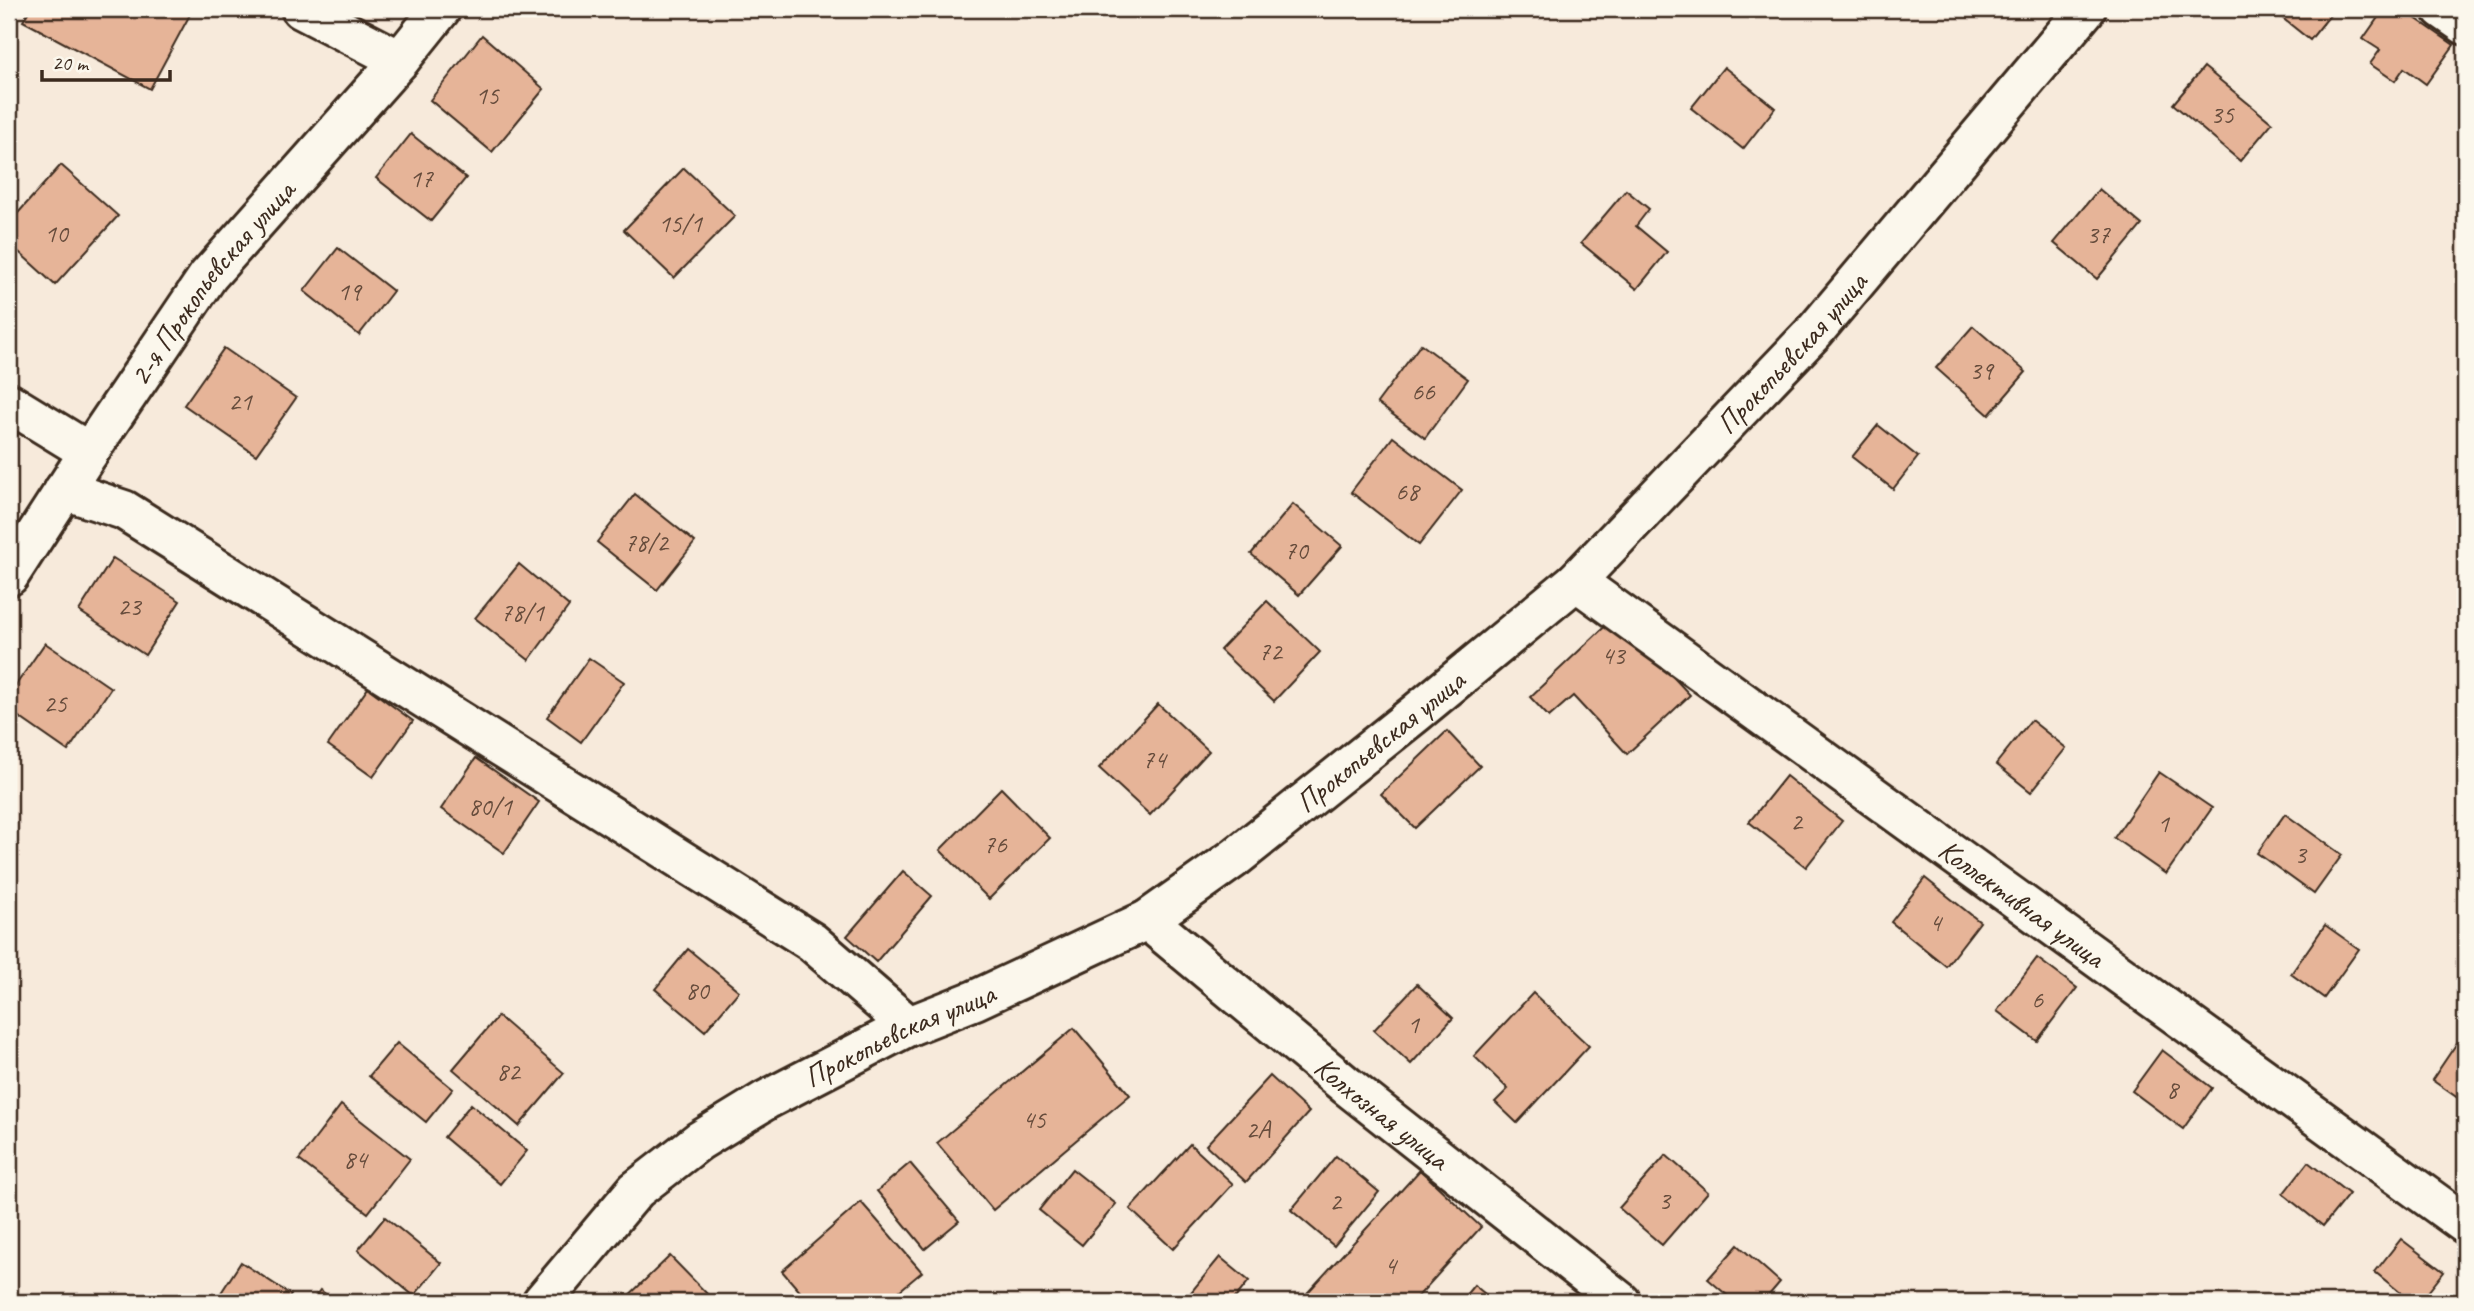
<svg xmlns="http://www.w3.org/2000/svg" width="2474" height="1311" viewBox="0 0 2474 1311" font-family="Caveat,sans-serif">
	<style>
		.building { fill: #e6b498; stroke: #3b2a1e; stroke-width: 2 }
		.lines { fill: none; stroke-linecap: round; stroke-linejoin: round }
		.minor-casing { stroke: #3b2a1e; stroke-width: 44 }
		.secondary-casing { stroke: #3b2a1e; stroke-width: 44 }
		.minor { stroke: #fbf7ec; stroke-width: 38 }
		.secondary { stroke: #fbf7ec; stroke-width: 38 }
		.labels { text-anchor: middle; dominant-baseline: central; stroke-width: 7; stroke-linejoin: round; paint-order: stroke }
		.number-label { font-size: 26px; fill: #664c3c }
		.street-label { font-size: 30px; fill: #3b2a1e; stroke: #fbf7ec }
	</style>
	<rect width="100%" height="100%" fill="#f7eadb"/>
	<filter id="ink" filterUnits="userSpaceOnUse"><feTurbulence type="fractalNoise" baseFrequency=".0143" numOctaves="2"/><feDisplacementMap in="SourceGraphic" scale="14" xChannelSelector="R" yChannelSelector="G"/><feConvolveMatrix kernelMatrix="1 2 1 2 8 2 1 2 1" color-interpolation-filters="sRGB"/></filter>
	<g filter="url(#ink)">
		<g class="building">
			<path d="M30 9H193L150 89 23 21Z"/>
			<path d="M2271 9H2335L2310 40Z"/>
			<path d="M2384 9H2402L2454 45 2426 84 2404 68 2395 81 2370 64 2380 50 2363 39Z"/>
			<path d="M482 35 544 89 492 152 430 100Z"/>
			<path d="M1724 67 1775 108 1743 149 1691 108Z"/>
			<path d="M2204 67 2272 123 2240 161 2173 104Z"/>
			<path d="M411 134 466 178 431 221 376 178Z"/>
			<path d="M61 165 118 216 55 285 9 243V223Z"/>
			<path d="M684 168 735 216 674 278 624 230Z"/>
			<path d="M2099 189 2142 225 2097 279 2054 243Z"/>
			<path d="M1626 190 1649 209 1636 226 1667 252 1637 289 1581 243Z"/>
			<path d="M338 248 393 291 359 335 304 291Z"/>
			<path d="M1973 326 2026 372 1989 415 1936 368Z"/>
			<path d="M1421 344 1468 379 1425 438 1377 403Z"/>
			<path d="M224 348 296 398 256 455 184 405Z"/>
			<path d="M9 414 24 423 9 449Z"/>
			<path d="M1878 425 1918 457 1893 489 1852 457Z"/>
			<path d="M1393 437 1462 490 1419 545 1351 492Z"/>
			<path d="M635 494 695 542 657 590 597 542Z"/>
			<path d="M1293 504 1342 546 1299 595 1251 554Z"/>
			<path d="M113 558 180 601 145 655 79 611Z"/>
			<path d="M519 564 569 606 529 660 475 618Z"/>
			<path d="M1267 601 1320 652 1274 701 1220 650Z"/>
			<path d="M1616 616 1690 695 1627 754 1573 696 1549 717 1530 697Z"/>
			<path d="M45 643 111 688 68 751 9 710V695Z"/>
			<path d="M589 658 624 682 581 742 547 717Z"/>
			<path d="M368 688 413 721 373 777 328 745Z"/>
			<path d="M1158 704 1209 751 1150 815 1099 768Z"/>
			<path d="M2031 720 2066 748 2031 792 1996 764Z"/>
			<path d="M1447 731 1480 766 1415 828 1381 794Z"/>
			<path d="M476 758 539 802 504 853 441 809Z"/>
			<path d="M2159 772 2212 808 2166 874 2114 838Z"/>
			<path d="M1786 776 1842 821 1806 867 1749 822Z"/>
			<path d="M1001 788 1050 838 989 899 940 850Z"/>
			<path d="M2285 814 2342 855 2314 894 2257 853Z"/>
			<path d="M903 871 932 896 876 962 847 936Z"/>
			<path d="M1925 878 1980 922 1946 966 1891 922Z"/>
			<path d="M2325 925 2359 949 2324 998 2291 974Z"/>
			<path d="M688 949 739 991 705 1031 655 989Z"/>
			<path d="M2037 958 2077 988 2037 1041 1997 1011Z"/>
			<path d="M1417 984 1453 1018 1411 1064 1374 1030Z"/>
			<path d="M1533 993 1589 1046 1517 1123 1495 1102 1508 1089 1474 1056Z"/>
			<path d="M498 1016 564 1073 519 1126 453 1069Z"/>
			<path d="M1074 1028 1130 1095 993 1210 937 1143Z"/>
			<path d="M2465 1031V1103L2432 1080Z"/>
			<path d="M397 1043 453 1089 426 1122 369 1076Z"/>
			<path d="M2162 1050 2212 1088 2183 1129 2132 1091Z"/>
			<path d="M1270 1076 1309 1112 1246 1182 1206 1145Z"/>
			<path d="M471 1104 527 1151 500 1184 444 1137Z"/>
			<path d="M341 1105 410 1159 368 1213 299 1160Z"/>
			<path d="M1190 1144 1233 1184 1173 1249 1130 1209Z"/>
			<path d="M1666 1155 1708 1192 1662 1245 1619 1208Z"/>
			<path d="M1336 1156 1379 1192 1334 1246 1291 1210Z"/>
			<path d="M2308 1162 2349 1194 2323 1226 2283 1194Z"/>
			<path d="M910 1163 959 1221 925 1249 877 1191Z"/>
			<path d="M1072 1169 1116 1204 1082 1245 1039 1210Z"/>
			<path d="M1420 1170 1481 1227 1413 1302H1299Z"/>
			<path d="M861 1202 922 1272 886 1302H809L782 1271Z"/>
			<path d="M385 1217 441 1263 414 1296 358 1250Z"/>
			<path d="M2401 1239 2444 1272 2420 1302H2412L2375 1272Z"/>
			<path d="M1738 1245 1780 1282 1763 1302H1735L1708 1279Z"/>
			<path d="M670 1256 715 1302H622Z"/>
			<path d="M1220 1257 1249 1281 1232 1302H1183Z"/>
			<path d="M241 1262 291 1295 286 1302H215Z"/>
			<path d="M1474 1285 1495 1302H1460Z"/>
			<path d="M320 1290 337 1302H311Z"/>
		</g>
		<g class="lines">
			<defs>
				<g id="minor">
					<path d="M301 9 400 60"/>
					<path d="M2442 9 2465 25"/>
					<path d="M9 403 89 452"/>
					<path d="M64 490 124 510 812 942 909 1026"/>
					<path id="s1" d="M9 576 89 452 208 276 400 60 441 9"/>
					<path id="s2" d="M1576 581 2465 1224"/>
					<path id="s3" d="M1147 920 1347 1086 1621 1302"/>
				</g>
				<g id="secondary">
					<path id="s4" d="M542 1302 636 1190 699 1141 766 1100 909 1026 975 1000 1147 920 1236 857 1416 713 1576 581 1815 331 2086 9"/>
				</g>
			</defs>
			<use href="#minor" class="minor-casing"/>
			<use href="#secondary" class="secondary-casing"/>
			<use href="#minor" class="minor"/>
			<use href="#secondary" class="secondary"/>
		</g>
	</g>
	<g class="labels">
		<g class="number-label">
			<text x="487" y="95">15</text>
			<text x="2222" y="114">35</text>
			<text x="421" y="178">17</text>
			<text x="680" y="223">15/1</text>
			<text x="56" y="233">10</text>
			<text x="2098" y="234">37</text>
			<text x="349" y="291">19</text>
			<text x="1981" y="370">39</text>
			<text x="1423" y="391">66</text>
			<text x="240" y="401">21</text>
			<text x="1407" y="491">68</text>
			<text x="646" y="542">78/2</text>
			<text x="1296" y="550">70</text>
			<text x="129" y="606">23</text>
			<text x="522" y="612">78/1</text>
			<text x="1270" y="651">72</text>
			<text x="1613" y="655">43</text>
			<text x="55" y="703">25</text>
			<text x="1154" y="759">74</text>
			<text x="490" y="806">80/1</text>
			<text x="1796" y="821">2</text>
			<text x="2163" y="823">1</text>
			<text x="995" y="844">76</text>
			<text x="2300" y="854">3</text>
			<text x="1935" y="922">4</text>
			<text x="697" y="990">80</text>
			<text x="2037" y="999">6</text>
			<text x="1413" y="1024">1</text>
			<text x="508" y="1071">82</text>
			<text x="2172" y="1089">8</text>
			<text x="1034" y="1119">45</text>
			<text x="1258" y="1129">2А</text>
			<text x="355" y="1159">84</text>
			<text x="1664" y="1200">3</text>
			<text x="1335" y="1201">2</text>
			<text x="1390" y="1265">4</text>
		</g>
		<g class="street-label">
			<text stroke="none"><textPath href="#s1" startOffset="357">2-я Прокопьевская улица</textPath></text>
			<text stroke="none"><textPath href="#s4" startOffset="1587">Прокопьевская улица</textPath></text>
			<text stroke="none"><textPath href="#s4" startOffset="1020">Прокопьевская улица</textPath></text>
			<text stroke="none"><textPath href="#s2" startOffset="550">Коллективная улица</textPath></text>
			<text stroke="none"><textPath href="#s4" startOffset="453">Прокопьевская улица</textPath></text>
			<text stroke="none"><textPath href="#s3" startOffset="304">Колхозная улица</textPath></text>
		</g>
	</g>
	<rect width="2474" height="1311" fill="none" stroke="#fbf7ec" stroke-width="35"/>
	<rect x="18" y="18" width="2439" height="1276" fill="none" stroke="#3b2a1e" stroke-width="2.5" filter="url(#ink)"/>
	<path d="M42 70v10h128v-10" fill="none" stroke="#3b2a1e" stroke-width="3.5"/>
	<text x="52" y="70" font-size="21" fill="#3b2a1e" stroke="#fbf7ec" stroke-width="5" paint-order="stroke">20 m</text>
</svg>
